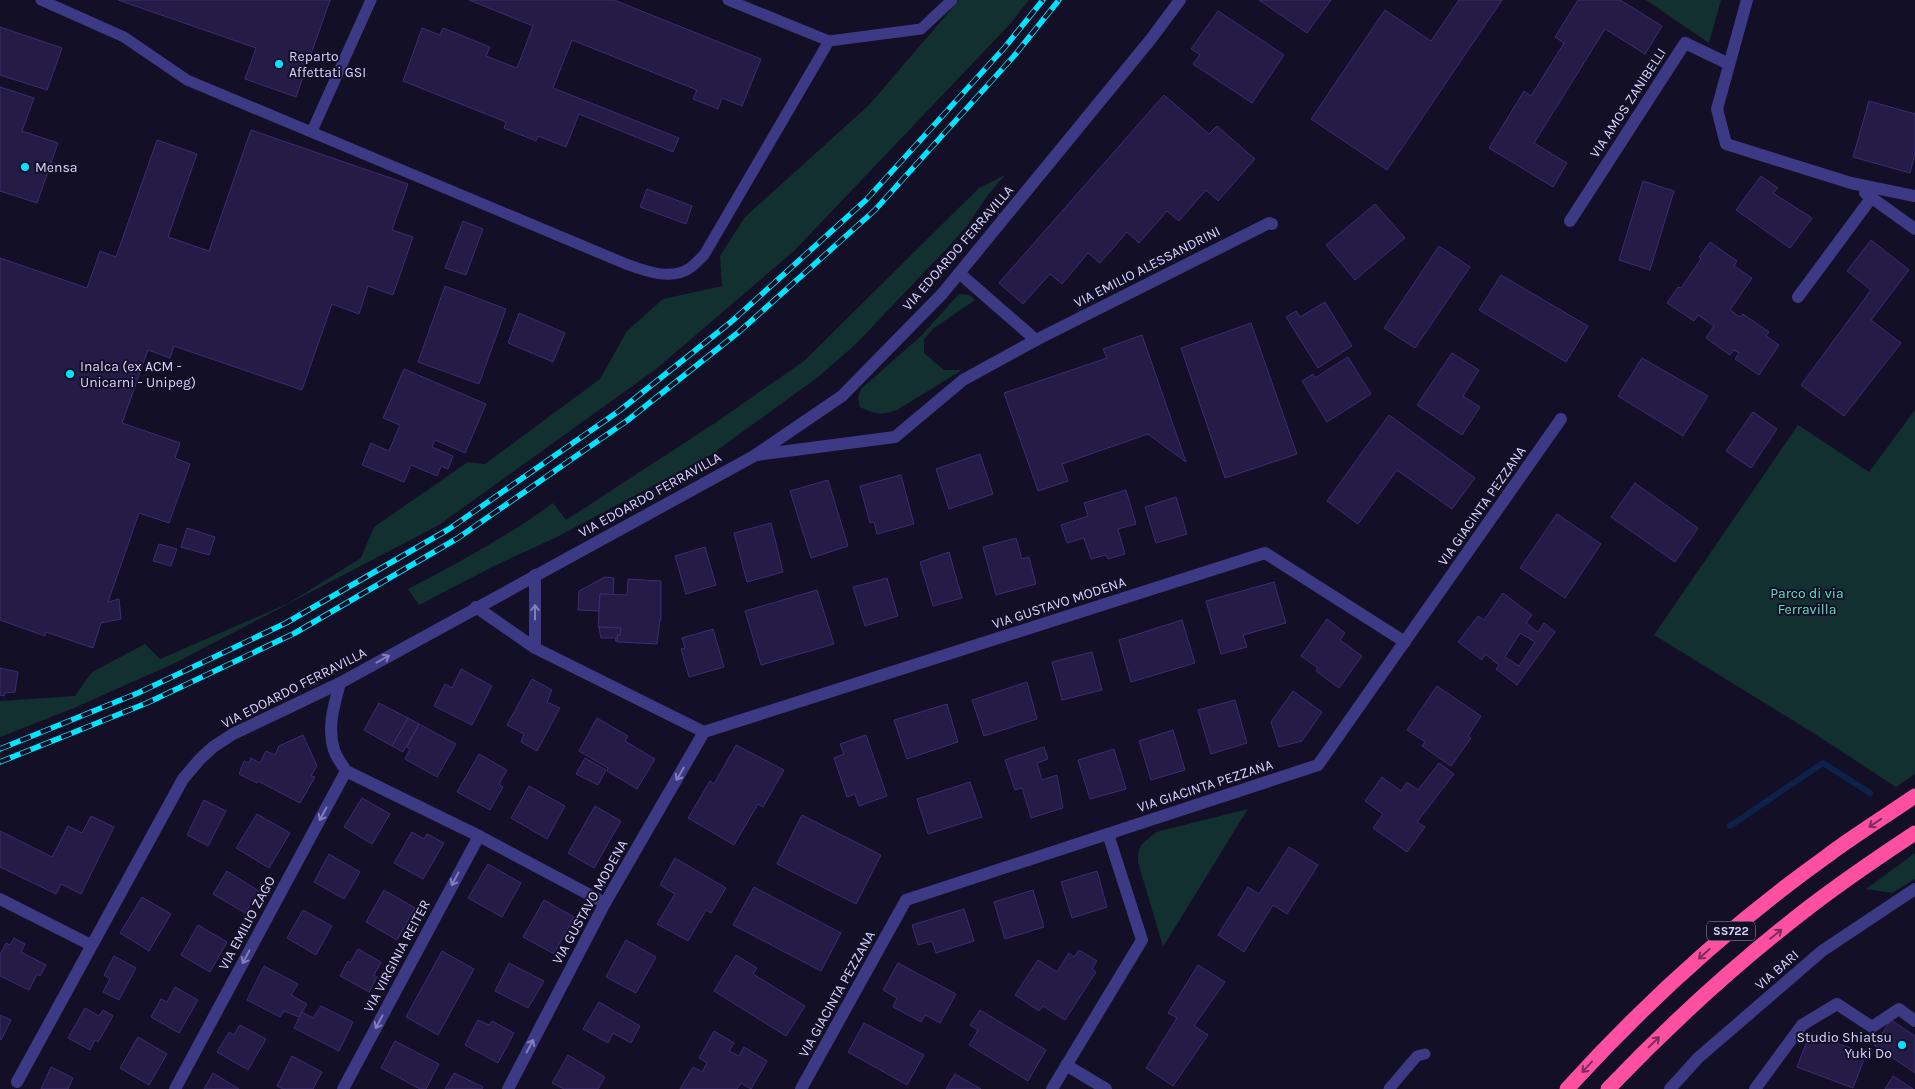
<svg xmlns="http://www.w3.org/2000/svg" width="1915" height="1089" viewBox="0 0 1915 1089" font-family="Karla,sans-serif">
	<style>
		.green { fill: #12302f }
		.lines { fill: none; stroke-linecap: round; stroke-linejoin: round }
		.stream { stroke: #0c2248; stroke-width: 6 }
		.building { fill: #241b47; stroke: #3b2d73; fill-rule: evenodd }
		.lane { stroke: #3d3a85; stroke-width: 11 }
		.street { stroke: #3d3a85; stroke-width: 12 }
		.highway { stroke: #ff4fa3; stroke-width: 15 }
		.rail-casing { stroke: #00e5ff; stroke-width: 5.5 }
		.rail { stroke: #130f26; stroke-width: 4; stroke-dasharray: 11; stroke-linecap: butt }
		.oneway { stroke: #837fbc }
		.oneway2 { stroke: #7d2c5e }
		.poi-dot { fill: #00e5ff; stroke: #130f26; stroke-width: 2 }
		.labels { text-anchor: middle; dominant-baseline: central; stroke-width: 4; stroke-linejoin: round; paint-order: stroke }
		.shield { fill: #130f26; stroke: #9e99be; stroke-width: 1 }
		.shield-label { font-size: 12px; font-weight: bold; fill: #d9d4ff }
		.poi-label { font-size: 14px; fill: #d9d4ff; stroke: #130f26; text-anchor: start }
		.street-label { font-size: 14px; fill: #d9d4ff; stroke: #130f26 }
		.park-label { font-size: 14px; fill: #5fe0c0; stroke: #130f26 }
	</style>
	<rect width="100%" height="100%" fill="#130f26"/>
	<g class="green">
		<path d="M959 0H1029L1011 23 794 251 656 369 439 525 175 663 74 708 0 737V701L75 696 92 672 145 644 160 659 289 603 361 558 374 527 468 462 485 464 600 379 627 331 663 299 722 286 720 256 745 217 870 104Z"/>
		<path d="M1646 0H1721L1709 43Z"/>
		<path d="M1005 175 988 195 967 226 949 246 856 344 818 377 712 454 557 537 492 567 419 605 408 589C458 563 508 536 553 503L566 520 715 423 804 361 979 188Z"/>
		<path d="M959 294 969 295 975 300 934 328 924 339V353L944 370H962L897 410C880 416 875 414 860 407L858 398 861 389 921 336Z"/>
		<path d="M1915 410V774L1896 787 1818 736 1654 635 1798 425 1869 472Z"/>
		<path d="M1248 809 1241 820 1163 947 1138 862V853L1141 845 1156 832Z"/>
		<path d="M1915 853V879L1892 893 1866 889Z"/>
	</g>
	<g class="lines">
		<path class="stream" d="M1730 826 1823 763 1870 793"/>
	</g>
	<g class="building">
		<path d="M118 0H330L296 97 245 79 256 48Z"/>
		<path d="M469 0H614L761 59 742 106 722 98 718 109 693 99 697 90 572 40 553 88 679 138 673 152 579 114 566 147 538 136 536 141 504 128 506 122 403 81 422 28 440 35 443 28 490 47 486 56 517 68 533 26Z"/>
		<path d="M1259 0H1331L1307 33Z"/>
		<path d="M1459 0H1502L1387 170 1311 119 1385 10 1431 41Z"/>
		<path d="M1578 0H1620L1662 26 1645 54 1605 29 1534 143 1567 163 1553 187 1489 148 1524 91 1531 96 1564 43 1555 37Z"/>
		<path d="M1218 11 1284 55 1252 103 1193 64 1200 55 1191 49Z"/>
		<path d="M0 27 62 48 47 90 0 75Z"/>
		<path d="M0 87 34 98 22 131 58 143 37 203 0 191Z"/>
		<path d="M1164 95 1209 134 1217 126 1255 159 1218 201 1206 190 1179 221 1167 211 1139 243 1127 232 1100 263 1088 253 1062 284 1050 274 1023 304 999 283Z"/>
		<path d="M1869 101 1915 114V153L1910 173 1853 157Z"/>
		<path d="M251 130 408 184 392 230 413 237 393 295 368 286 359 314 332 304 302 390 174 346 170 358 148 350 122 423 180 443 175 458 190 464 169 523 139 513 108 602 119 599 121 619 101 623 93 648 46 632 45 636 0 620V258L87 288 100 251 116 257 157 140 197 154 168 237 209 251Z"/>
		<path d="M1761 176 1778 188 1773 193 1812 218 1790 248 1736 210Z"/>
		<path d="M1643 181 1674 191 1650 270 1619 260Z"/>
		<path d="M647 189 692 206 686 224 640 207Z"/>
		<path d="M1375 204 1405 238 1355 280 1326 245Z"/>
		<path d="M463 221 483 229 466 275 445 268Z"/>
		<path d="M1871 240 1909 270 1871 320 1901 343 1844 416 1801 385 1871 290 1847 271Z"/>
		<path d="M1710 242 1737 261 1734 266 1752 278 1730 310 1740 317 1743 314 1769 332 1766 336 1779 345 1759 375 1735 359 1739 353 1734 350 1730 355 1706 338 1714 326 1698 315 1694 321 1667 303 1678 287 1681 288 1701 259 1699 257Z"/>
		<path d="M1439 246 1470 267 1415 348 1384 328Z"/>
		<path d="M1501 275 1588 326 1566 362 1479 310Z"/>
		<path d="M445 286 506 309 479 384 418 362Z"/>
		<path d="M1325 302 1352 346 1318 368 1286 317 1296 311 1300 317Z"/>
		<path d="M519 313 565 333 553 362 508 343Z"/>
		<path d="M1251 323 1297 454 1225 478 1181 348Z"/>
		<path d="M1142 335 1186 462 1148 434 1062 464 1068 481 1038 491 1004 393 1107 358 1103 349Z"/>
		<path d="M1452 353 1479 370 1463 396 1480 407 1462 435 1417 405Z"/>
		<path d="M1348 357 1371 394 1327 422 1302 381 1313 374 1315 378Z"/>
		<path d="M1642 358 1708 396 1683 436 1618 396Z"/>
		<path d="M404 369 486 404 465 453 435 440 432 447 453 456 448 469 441 466 437 476 411 465 404 482 362 465 371 443 389 451 400 425 383 418Z"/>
		<path d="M1753 412 1777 429 1751 468 1726 451Z"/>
		<path d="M1389 415 1475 478 1452 509 1397 470 1358 524 1327 501Z"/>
		<path d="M980 454 993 494 949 509 936 469Z"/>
		<path d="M901 475 914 524 877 534 874 522 870 523 860 486Z"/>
		<path d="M828 480 848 546 811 558 790 491Z"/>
		<path d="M1635 483 1698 528 1675 562 1611 517Z"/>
		<path d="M1126 490 1136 524 1118 529 1125 554 1108 559 1106 555 1091 559 1084 538 1067 543 1061 525 1088 516 1084 503Z"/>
		<path d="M1176 497 1187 534 1156 543 1145 507Z"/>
		<path d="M1557 514 1601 544 1565 598 1520 568Z"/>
		<path d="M771 523 783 572 747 582 734 533Z"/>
		<path d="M187 528 215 537 209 555 181 547Z"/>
		<path d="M1016 538 1022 559 1029 557 1036 584 996 595 983 547Z"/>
		<path d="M159 544 177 549 171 566 153 561Z"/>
		<path d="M705 547 716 585 686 594 675 556Z"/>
		<path d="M949 552 962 598 933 606 920 562Z"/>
		<path d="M605 577 614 578 613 595 600 594 599 611 578 610 579 591Z"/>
		<path d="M887 578 898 616 865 626 853 587Z"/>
		<path d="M628 579 661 581V620H660L657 644 617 642V635H620L621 628 598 627 600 594 627 595Z"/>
		<path d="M1274 582 1286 623 1243 635 1247 647 1221 654 1206 601Z"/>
		<path d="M817 590 834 644 761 665 745 611Z"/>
		<path d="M1503 593 1532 615 1526 623 1538 632 1544 623 1555 632 1517 685 1496 669 1499 665 1485 654 1482 660 1458 642 1478 616 1484 620ZM1520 633 1535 642 1519 666 1505 657Z"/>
		<path d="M1327 619 1345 633 1340 640 1362 656 1339 688 1316 671 1318 668 1301 656Z"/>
		<path d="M1182 620 1195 663 1131 682 1119 640Z"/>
		<path d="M599 627 621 628 620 635H617V641H615L616 638H601Z"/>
		<path d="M713 629 724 667 689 677 681 649 685 648 682 638Z"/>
		<path d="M1092 652 1102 690 1062 700 1052 662Z"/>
		<path d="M0 668 18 672 15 692 5 693 4 696 0 695Z"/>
		<path d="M461 669 492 686 472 725 434 706 445 684 452 688Z"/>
		<path d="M532 679 552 690 547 702 560 708 537 751 521 742 524 734 507 725Z"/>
		<path d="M1027 682 1037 719 984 736 972 700Z"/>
		<path d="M1437 686 1481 716 1468 736 1471 738 1451 766 1422 746 1425 742 1407 730Z"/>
		<path d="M1293 691 1322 712 1302 741 1279 747 1271 722Z"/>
		<path d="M1235 700 1247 743 1211 754 1198 710Z"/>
		<path d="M379 703 408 718 392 746 364 730Z"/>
		<path d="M947 704 958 742 907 759 894 720Z"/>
		<path d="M408 718 419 724 403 752 392 746Z"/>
		<path d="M597 718 628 736 625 741 655 759 637 789 607 771 608 768 579 751Z"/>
		<path d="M419 724 456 744 437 777 405 759 410 749 407 747Z"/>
		<path d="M1173 730 1185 770 1151 780 1139 741Z"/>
		<path d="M303 735 317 766 311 776 315 777 300 803 258 781 257 783 239 774 244 761 249 763 251 758 260 763 266 751 275 755 279 746Z"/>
		<path d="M866 735 887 796 859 806 855 794 847 797 834 758 844 754 840 744Z"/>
		<path d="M736 745 784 770 763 807 758 804 734 845 688 818 710 781 714 784Z"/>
		<path d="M1044 747 1048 759 1037 763 1042 780 1057 775 1063 808 1031 818 1022 788 1015 790 1005 760Z"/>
		<path d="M1114 749 1126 789 1090 799 1078 760Z"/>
		<path d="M479 754 507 770 499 784 503 787 490 810 457 792Z"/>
		<path d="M585 758 606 770 598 785 576 774Z"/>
		<path d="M1439 763 1454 774 1417 822 1425 827 1407 852 1373 828 1383 814 1365 801 1382 777 1401 791 1407 782 1418 790Z"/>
		<path d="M970 782 982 817 928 834 917 799Z"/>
		<path d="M529 786 565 806 547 839 511 818Z"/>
		<path d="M362 798 390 814 372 844 344 827Z"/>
		<path d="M204 800 226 811 208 846 187 835Z"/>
		<path d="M595 806 621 821 594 868 568 853Z"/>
		<path d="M257 814 290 833 269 868 236 848Z"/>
		<path d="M802 815 881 855 856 904 777 864Z"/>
		<path d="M91 816 114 827 81 894 61 884 56 894 0 867V831L52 857 68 826 82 833Z"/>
		<path d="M412 832 424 839 427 834 444 843 423 879 394 863Z"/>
		<path d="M1289 847 1318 865 1287 914 1273 905 1244 952 1218 935 1248 887 1259 894Z"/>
		<path d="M329 854 360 872 344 899 314 882Z"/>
		<path d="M675 858 726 888 711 913 706 910 688 941 657 924 675 894 660 885Z"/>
		<path d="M488 864 521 883 502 917 468 898Z"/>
		<path d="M227 871 259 891 245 913 213 894Z"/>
		<path d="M1097 871 1107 907 1072 918 1061 882Z"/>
		<path d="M754 887 841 933 821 971 733 925Z"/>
		<path d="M384 890 415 908 397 940 366 922Z"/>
		<path d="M1033 890 1044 927 1005 939 994 902Z"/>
		<path d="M142 897 171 914 149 951 120 933Z"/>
		<path d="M544 900 574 917 554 954 523 937Z"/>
		<path d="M964 909 974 941 936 953 932 941 918 945 912 925Z"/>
		<path d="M303 910 332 926 316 955 287 938Z"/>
		<path d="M198 925 227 942 210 972 181 955Z"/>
		<path d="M14 938 25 944 21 952 46 965 40 976 37 974 29 990 0 976V955L6 943 10 945Z"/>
		<path d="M626 940 656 957 636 993 606 977Z"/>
		<path d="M358 949 381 962 374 975 377 977 369 992 340 976 348 961 350 963Z"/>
		<path d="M1079 950 1097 961 1092 969 1096 972 1065 1020 1043 1006 1039 1011 1015 995 1038 960 1057 972 1069 953 1074 957Z"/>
		<path d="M442 951 474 969 438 1035 406 1017Z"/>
		<path d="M736 955 757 968 753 974 805 1006 786 1036 714 991Z"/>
		<path d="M114 956 136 968 119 1000 103 992 110 979 104 975Z"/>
		<path d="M509 963 544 981 528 1008 495 991Z"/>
		<path d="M898 963 956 994 940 1023 925 1015 921 1022 893 1007 897 998 883 990Z"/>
		<path d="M1198 965 1225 982 1194 1026 1208 1035 1173 1086 1146 1068 1177 1018 1168 1013Z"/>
		<path d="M264 966 298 984 291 995 307 1004 299 1017 284 1011 280 1017 247 1000Z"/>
		<path d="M175 987 198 1000 179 1033 151 1017 161 999 167 1002Z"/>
		<path d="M599 1002 640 1026 631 1043 613 1033 608 1043 583 1029Z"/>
		<path d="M321 1006 353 1022 339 1051 294 1028 302 1012 313 1018Z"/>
		<path d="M85 1008 99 1016 103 1010 113 1016 98 1042 95 1040 90 1050 68 1038Z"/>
		<path d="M980 1010 1046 1050 1028 1081 969 1045 978 1030 970 1025Z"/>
		<path d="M0 1015 11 1020 1 1040 0 1039Z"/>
		<path d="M478 1020 489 1025 492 1021 514 1033 498 1063 465 1045Z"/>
		<path d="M1891 1020 1915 1036V1073L1874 1045Z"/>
		<path d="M864 1023 924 1055 907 1085 848 1052Z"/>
		<path d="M240 1025 266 1039 248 1070 217 1052 229 1032 234 1035Z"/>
		<path d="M714 1031 734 1043 729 1051 739 1056 744 1047 767 1061 751 1089 741 1083 737 1089H680L693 1067 702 1072 707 1063 699 1058Z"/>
		<path d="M1810 1033 1866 1054 1853 1088 1797 1067Z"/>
		<path d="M138 1037 167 1054 149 1085 120 1068Z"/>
		<path d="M395 1041 439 1064 426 1089H420L381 1068Z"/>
		<path d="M568 1055 605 1077 598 1089H564L552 1083Z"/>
		<path d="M292 1056 322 1072 313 1089H283L277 1086Z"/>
		<path d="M51 1067 73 1078 68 1089H41Z"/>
		<path d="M213 1073 239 1089H204Z"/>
		<path d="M454 1073 483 1087 482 1089H445Z"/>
		<path d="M955 1074 981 1089H946Z"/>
		<path d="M1893 1076 1913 1089H1885Z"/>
	</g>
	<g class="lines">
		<g class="lane">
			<path d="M41 0 124 37 187 80 626 264C645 271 671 281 690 268 695 264 700 259 704 255L829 41"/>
			<path d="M728 0 829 41 921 29 952 0"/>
			<path d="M312 131 371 0"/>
			<path d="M1389 1089 1417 1056 1425 1054"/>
		</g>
		<g class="street">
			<path d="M1747 0 1717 109 1726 144 1851 183 1915 196"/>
			<path d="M1865 193 1915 229"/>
			<path d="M1570 221 1685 43 1729 64"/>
			<path d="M959 273 1036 340"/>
			<path d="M1798 297 1872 197"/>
			<path d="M756 455 895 437 963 380 1036 340 1269 223 1272 224"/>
			<path d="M476 607 535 648 704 732"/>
			<path d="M535 648V575"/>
			<path d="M340 683C334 705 327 727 334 750 336 757 342 764 346 771L479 836 605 903"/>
			<path d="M0 899 91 945"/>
			<path d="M1066 1065 1106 1089"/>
			<path d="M17 1082 183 779 200 759 213 747 233 734 340 683 754 456 842 396 942 294 1151 39 1180 0"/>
			<path d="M175 1089 346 771"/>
			<path d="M343 1089 479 836"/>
			<path d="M508 1089 605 903 704 732 1265 553 1405 642"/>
			<path d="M801 1089 906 900 1318 765 1561 419"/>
			<path d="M1052 1089 1142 940 1108 834"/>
			<path d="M1670 1089 1698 1058 1822 951 1915 889"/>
			<path d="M1755 1089 1802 1025 1837 1004 1872 1027 1899 1009 1915 1021"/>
		</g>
		<g class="highway">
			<path d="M1567 1089C1645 1003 1732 924 1827 856 1855 835 1886 816 1915 796"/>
			<path d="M1608 1089C1671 1023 1739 961 1812 905 1845 880 1880 856 1915 833"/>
		</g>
		<defs>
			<g id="rail">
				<path d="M0 749 138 693 286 623 449 529 619 411 731 322 866 200 1005 47 1043 0"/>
				<path d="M0 762 147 703 295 633 458 538 628 420 740 331 875 210 1014 56 1059 0"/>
			</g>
		</defs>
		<use href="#rail" class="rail-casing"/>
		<use href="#rail" class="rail"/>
	</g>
	<defs><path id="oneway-shaft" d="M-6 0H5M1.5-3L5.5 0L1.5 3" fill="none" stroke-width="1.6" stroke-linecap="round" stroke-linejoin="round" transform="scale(1.25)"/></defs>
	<g class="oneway">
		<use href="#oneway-shaft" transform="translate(535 612) rotate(-90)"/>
		<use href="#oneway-shaft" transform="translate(383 659) rotate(-29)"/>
		<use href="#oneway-shaft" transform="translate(680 774) rotate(120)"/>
		<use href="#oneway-shaft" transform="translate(323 814) rotate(118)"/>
		<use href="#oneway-shaft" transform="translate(455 879) rotate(118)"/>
		<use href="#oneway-shaft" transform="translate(246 957) rotate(118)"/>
		<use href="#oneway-shaft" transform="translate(379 1022) rotate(118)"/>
		<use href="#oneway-shaft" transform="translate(530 1046) rotate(-62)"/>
	</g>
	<g class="oneway2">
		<use href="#oneway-shaft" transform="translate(1875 823) rotate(146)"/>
		<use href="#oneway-shaft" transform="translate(1776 934) rotate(-39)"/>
		<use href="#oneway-shaft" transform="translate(1704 954) rotate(138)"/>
		<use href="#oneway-shaft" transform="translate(1654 1042) rotate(-44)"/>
		<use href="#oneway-shaft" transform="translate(1587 1067) rotate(132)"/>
	</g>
	<g class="poi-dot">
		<circle cx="279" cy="64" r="5"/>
		<circle cx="25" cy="167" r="5"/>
		<circle cx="70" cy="374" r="5"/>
		<circle cx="1902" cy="1045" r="5"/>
	</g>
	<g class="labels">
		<rect class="shield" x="1707" y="921.5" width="48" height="19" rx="4"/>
		<g class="shield-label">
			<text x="1731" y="931">SS722</text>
		</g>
		<g class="poi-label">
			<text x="289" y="56">Reparto<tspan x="289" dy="16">Affettati GSI</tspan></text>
			<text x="35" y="167">Mensa</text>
			<text x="80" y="366">Inalca (ex ACM -<tspan x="80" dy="16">Unicarni - Unipeg)</tspan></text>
			<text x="1892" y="1037" text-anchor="end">Studio Shiatsu<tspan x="1892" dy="16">Yuki Do</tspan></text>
		</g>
		<g class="street-label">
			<text transform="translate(1628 103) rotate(-57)">VIA AMOS ZANIBELLI</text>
			<text transform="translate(958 248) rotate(-49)">VIA EDOARDO FERRAVILLA</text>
			<text transform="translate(1147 267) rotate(-27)">VIA EMILIO ALESSANDRINI</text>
			<text transform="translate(650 495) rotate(-29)">VIA EDOARDO FERRAVILLA</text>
			<text transform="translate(1482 506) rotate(-55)">VIA GIACINTA PEZZANA</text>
			<text transform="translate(1059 603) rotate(-18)">VIA GUSTAVO MODENA</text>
			<text transform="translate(294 688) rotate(-27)">VIA EDOARDO FERRAVILLA</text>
			<text transform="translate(1205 786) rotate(-18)">VIA GIACINTA PEZZANA</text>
			<text transform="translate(590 902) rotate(-61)">VIA GUSTAVO MODENA</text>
			<text transform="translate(247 923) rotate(-62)">VIA EMILIO ZAGO</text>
			<text transform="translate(397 956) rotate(-62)">VIA VIRGINIA REITER</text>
			<text transform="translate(1777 970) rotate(-41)">VIA BARI</text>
			<text transform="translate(837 994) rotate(-61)">VIA GIACINTA PEZZANA</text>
		</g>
		<g class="park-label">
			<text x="1807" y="593">Parco di via<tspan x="1807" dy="16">Ferravilla</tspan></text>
		</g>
	</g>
</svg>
